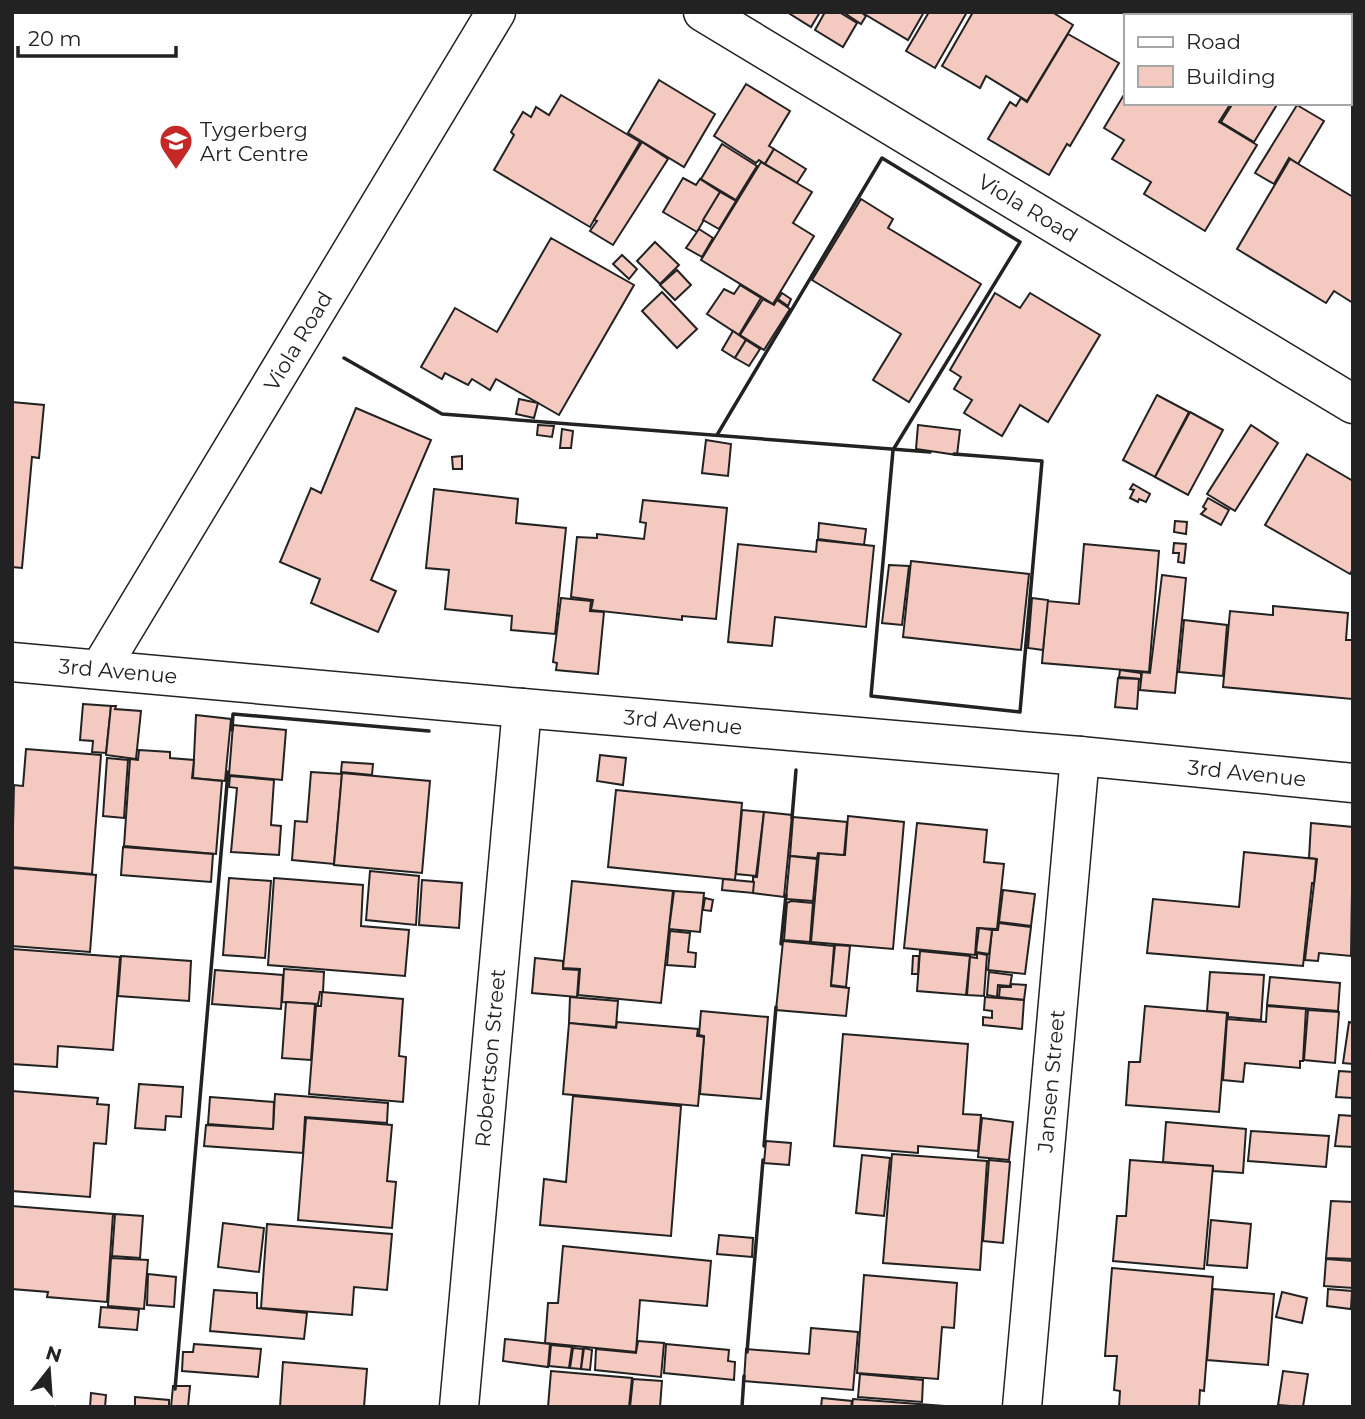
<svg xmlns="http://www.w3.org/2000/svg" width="1365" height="1419" viewBox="0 0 1365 1419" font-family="Montserrat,sans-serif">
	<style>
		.parking { fill: #ededed; stroke: #6f6f6f; stroke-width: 2 }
		.building { fill: #f3c9c0; stroke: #222; stroke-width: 2 }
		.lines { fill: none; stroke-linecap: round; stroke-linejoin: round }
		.minor-casing { stroke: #222; stroke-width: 41 }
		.minor { stroke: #fff; stroke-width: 38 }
		.wall { stroke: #222; stroke-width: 3.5 }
		.labels { text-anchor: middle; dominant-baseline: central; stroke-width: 5; stroke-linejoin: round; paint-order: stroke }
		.poi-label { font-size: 21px; fill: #222; stroke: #fff; text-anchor: start }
		.street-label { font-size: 21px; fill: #222; stroke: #fff }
	</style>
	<rect width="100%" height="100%" fill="#fff"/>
	<path class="parking" d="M1256 12H1353V70L1349 68V16H1262Z"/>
	<g class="building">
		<path d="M787 12H820L811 27Z"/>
		<path d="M825 12H839L857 23 843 47 815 30Z"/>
		<path d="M843 12H861L866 16 861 24Z"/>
		<path d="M861 12H924L908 40Z"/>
		<path d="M929 12H967L935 68 906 51Z"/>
		<path d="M973 12H1052L1073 25 1027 101 986 76 980 88 942 66Z"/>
		<path d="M1068 34 1119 63 1070 146 1067 144 1049 175 988 139 1010 102 1016 106 1021 98 1027 102Z"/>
		<path d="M659 80 715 114 684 167 628 133Z"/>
		<path d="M746 84 790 111 769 146 774 149 765 164 759 160 756 163 714 136Z"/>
		<path d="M1125 93V103H1231L1219 122 1257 145 1205 231 1144 194 1151 182 1112 159 1124 140 1104 128Z"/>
		<path d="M561 95 640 142 590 227 494 170 514 135 511 132 523 112 531 117 536 107 549 115Z"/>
		<path d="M1233 103H1278L1254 142 1221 122Z"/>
		<path d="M1297 105 1324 121 1298 164 1289 158 1274 184 1255 173Z"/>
		<path d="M642 142 668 159 613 245 590 231 597 221 594 220Z"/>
		<path d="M722 144 757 166 736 200 701 179Z"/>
		<path d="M774 149 806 169 797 183 765 164Z"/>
		<path d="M1290 159 1353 197V303L1334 291 1326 303 1237 249Z"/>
		<path d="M761 162 812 192 793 223 814 236 773 304 701 260Z"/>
		<path d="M683 178 696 185 700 179 720 192 697 232 663 212Z"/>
		<path d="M720 192 736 201 719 229 703 220Z"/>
		<path d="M861 199 893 219 888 228 981 284 909 402 873 380 901 334 812 280Z"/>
		<path d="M699 229 713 238 702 257 686 248Z"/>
		<path d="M551 238 634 285 559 415 496 379 490 390 472 379 468 385 445 373 442 379 421 367 455 308 497 332Z"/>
		<path d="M655 242 679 265 660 284 637 261Z"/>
		<path d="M622 255 637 269 629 279 613 264Z"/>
		<path d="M677 270 691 285 675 300 660 285Z"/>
		<path d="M740 285 761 298 739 335 707 314 724 289 734 294Z"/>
		<path d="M662 292 697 329 677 348 642 311Z"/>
		<path d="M782 293 791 299 788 306 778 299Z"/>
		<path d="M995 293 1020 308 1030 293 1100 335 1048 422 1020 405 1002 436 964 413 972 400 954 389 961 377 950 370Z"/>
		<path d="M763 299 774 305 777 300 790 309 764 350 740 335Z"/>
		<path d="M733 331 746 340 735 358 722 350Z"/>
		<path d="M746 340 760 349 749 366 735 358Z"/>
		<path d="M1157 395 1189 412 1155 477 1123 460Z"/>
		<path d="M519 399 538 403 534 418 516 414Z"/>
		<path d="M12 402 44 405 39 458 32 457 22 568 12 567Z"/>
		<path d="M356 408 431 440 371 580 396 591 378 632 311 603 320 579 280 562 311 488 321 493Z"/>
		<path d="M1190 412 1223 430 1188 495 1155 477Z"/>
		<path d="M538 425 554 426 552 437 537 435Z"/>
		<path d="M918 425 960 430 957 455 916 449Z"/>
		<path d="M1251 425 1278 443 1235 511 1207 494Z"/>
		<path d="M562 429 573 431 571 448H560Z"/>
		<path d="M706 440 731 444 728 476 702 473Z"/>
		<path d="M1307 454 1353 481V569L1350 574 1265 525Z"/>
		<path d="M462 456V469H453L452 457Z"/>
		<path d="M1133 484 1150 494 1146 502 1139 499 1138 502 1130 498 1134 490 1130 489Z"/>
		<path d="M434 489 518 499 516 523 566 528 555 634 511 630 512 616 445 609 449 570 426 568Z"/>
		<path d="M1208 498 1229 510 1221 525 1201 514 1206 509 1203 507Z"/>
		<path d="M643 500 727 508 716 619 682 616V620L591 610 593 600 571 597 577 537 597 538V534L644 539 646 523 640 522Z"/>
		<path d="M1175 521 1187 522 1186 534 1174 532Z"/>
		<path d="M819 523 866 529 864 545 818 539Z"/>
		<path d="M817 540 874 546 866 627 775 617 772 646 728 642 738 544 816 552Z"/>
		<path d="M1174 543 1186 544 1184 563 1178 562 1179 553H1173Z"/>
		<path d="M1084 544 1159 551 1149 672 1042 663 1047 601 1079 604Z"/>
		<path d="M911 561 1029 574 1021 650 903 637Z"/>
		<path d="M889 565 909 566 902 625 882 623Z"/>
		<path d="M1162 575 1186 578 1175 693 1140 690 1142 672 1150 673Z"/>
		<path d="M561 598 591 601 590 611 604 612 598 674 556 670 557 663 553 662Z"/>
		<path d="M1032 598 1048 600 1043 650 1028 648Z"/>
		<path d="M1273 606 1348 613 1346 640H1353L1352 699 1223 687 1230 611 1273 615Z"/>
		<path d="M1184 620 1227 625 1223 676 1179 672Z"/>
		<path d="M1120 670 1141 673V679L1119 677Z"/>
		<path d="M1118 678 1139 679 1137 709 1115 707Z"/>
		<path d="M83 704 111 706 106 753 92 752 93 741 80 740Z"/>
		<path d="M111 706H116L115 709 141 711 136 759 106 755Z"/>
		<path d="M196 715 231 719 225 781 193 778Z"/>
		<path d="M233 725 286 730 282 780 229 775Z"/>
		<path d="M26 749 101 755 92 874 12 867 14 785 23 786Z"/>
		<path d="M139 750 170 752V758L194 760 192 778 222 781 216 854 124 846 130 759 138 760Z"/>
		<path d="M600 755 626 758 623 785 597 781Z"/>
		<path d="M107 758 128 760 124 818 103 816Z"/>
		<path d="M342 762 373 764 372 775 341 772Z"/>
		<path d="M311 772 342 774 334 864 292 860 295 821 307 822Z"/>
		<path d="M342 773 430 781 422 873 334 865Z"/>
		<path d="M230 776 274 780 271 825 281 826 279 855 231 852 237 788 229 787Z"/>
		<path d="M616 790 742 803 735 880 608 867Z"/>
		<path d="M742 810 764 812 756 876 736 874Z"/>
		<path d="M764 812 792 815 784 897 753 893V877H757Z"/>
		<path d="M848 816 904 822 893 949 811 942 819 853 845 855Z"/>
		<path d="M793 817 847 822 844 855 818 853 817 858 790 856Z"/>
		<path d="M917 823 987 830 984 862 1004 864 997 929 977 928 975 955 904 948Z"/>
		<path d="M1311 823 1353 827 1351 956 1319 953 1318 961 1305 960 1317 859 1309 858Z"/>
		<path d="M123 847 213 854 211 882 121 875Z"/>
		<path d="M1244 852 1316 859 1314 883H1312L1303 966 1147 953 1153 899 1239 907Z"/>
		<path d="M790 856 817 859 813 901 786 899Z"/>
		<path d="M12 868 96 875 90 952 12 946Z"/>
		<path d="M370 871 419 876 416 925 366 920Z"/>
		<path d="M229 878 271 881 265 958 223 955Z"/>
		<path d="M274 878 363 885 361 926 409 930 405 976 268 965Z"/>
		<path d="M723 879 754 882 753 893 722 890Z"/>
		<path d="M422 880 462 883 459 928 419 925Z"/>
		<path d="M572 881 673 891 661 1003 578 995 580 969 563 968Z"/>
		<path d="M1003 890 1035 894 1031 926 999 922Z"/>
		<path d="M674 891 704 893 700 932 669 929Z"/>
		<path d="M705 898 713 900 711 911 703 910Z"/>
		<path d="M791 901 813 903 810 942 784 940 787 903Z"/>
		<path d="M999 923 1031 927 1025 974 988 970 992 930H998Z"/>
		<path d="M979 928 992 930 989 954 976 952Z"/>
		<path d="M670 931 690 933 688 952 696 953 695 967 667 965Z"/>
		<path d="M783 941 834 946 831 986 849 988 846 1016 776 1010Z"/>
		<path d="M835 945 850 946 846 987 831 985Z"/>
		<path d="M12 949 120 957 113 1050 58 1046 57 1067 12 1064Z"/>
		<path d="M920 951 970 956 966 995 917 991Z"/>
		<path d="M977 953 987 955 984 996 967 995 970 957 977 958Z"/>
		<path d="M121 956 191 961 189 1001 118 996Z"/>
		<path d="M913 956H919L918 974H912Z"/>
		<path d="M535 958 563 961V969L579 970 577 997 532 993Z"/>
		<path d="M284 969 324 972 323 992H320L318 1004 282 1002Z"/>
		<path d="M215 970 283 975 281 1009 212 1004Z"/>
		<path d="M989 972 1012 975 1010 986 998 985 997 997 987 995Z"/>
		<path d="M1210 972 1264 975 1261 1020 1228 1017V1013L1207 1011Z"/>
		<path d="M1270 977 1340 983 1338 1011 1267 1005Z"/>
		<path d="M1011 984 1026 985 1024 1000 999 997 1000 987H1011Z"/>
		<path d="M322 992 403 999 399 1056 406 1057 403 1102 309 1094 316 1006H321Z"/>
		<path d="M570 997 618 1001 616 1027 569 1023Z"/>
		<path d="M985 997 1024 1000 1022 1029 983 1025V1017L992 1018V1011L984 1010Z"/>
		<path d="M286 1002 315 1004 311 1060 282 1058Z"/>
		<path d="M1145 1006 1227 1013 1219 1112 1126 1105 1129 1062H1140Z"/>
		<path d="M1267 1006 1306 1009 1303 1061H1300V1068L1245 1063 1243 1082 1223 1080 1227 1019 1266 1022Z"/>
		<path d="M1308 1010 1339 1012 1335 1063 1304 1060Z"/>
		<path d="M701 1011 768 1017 761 1099 700 1094 704 1036 699 1035Z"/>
		<path d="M617 1022 698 1029 697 1036 704 1037 698 1106 563 1094 569 1023 616 1028Z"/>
		<path d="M1349 1022 1353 1023V1064L1343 1063Z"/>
		<path d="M843 1034 968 1044 963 1114 981 1115 978 1151 918 1146V1153L834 1146Z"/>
		<path d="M1339 1071 1353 1072V1098L1336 1097Z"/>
		<path d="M139 1084 183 1087 181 1117 166 1116 165 1130 135 1128Z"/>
		<path d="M12 1091 98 1098 97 1104 109 1105 106 1144 94 1143 90 1197 12 1191Z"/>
		<path d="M275 1094 388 1103 387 1123 305 1117 303 1153 204 1146 206 1125 273 1129Z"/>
		<path d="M573 1096 681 1106 671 1236 540 1225 544 1179 566 1182Z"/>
		<path d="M210 1097 274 1102 273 1129 208 1124Z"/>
		<path d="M1339 1115 1353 1116V1147L1335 1146Z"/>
		<path d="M306 1118 392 1125 387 1181 396 1182 392 1228 298 1220Z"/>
		<path d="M982 1118 1013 1122 1009 1160 978 1157Z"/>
		<path d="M1166 1122 1246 1129 1243 1173 1213 1171V1166L1163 1162Z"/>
		<path d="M1251 1131 1329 1136 1326 1167 1248 1161Z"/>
		<path d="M766 1141 791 1143 789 1165 764 1163Z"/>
		<path d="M892 1154 987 1161 980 1270 883 1263Z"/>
		<path d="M862 1155 890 1158 884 1216 856 1213Z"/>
		<path d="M989 1160 1010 1162 1003 1243 983 1241Z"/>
		<path d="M1130 1160 1213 1166 1204 1269 1113 1261 1117 1216H1126Z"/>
		<path d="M1331 1201 1353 1202V1259L1326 1258Z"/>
		<path d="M12 1206 113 1214 107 1302 47 1297 48 1292 12 1289Z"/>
		<path d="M115 1214 143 1216 140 1258 112 1256Z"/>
		<path d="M1211 1220 1251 1224 1247 1268 1207 1265Z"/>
		<path d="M223 1223 264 1228 259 1272 218 1267Z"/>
		<path d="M267 1224 392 1234 387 1290 354 1287 352 1315 261 1308Z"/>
		<path d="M719 1235 753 1238 752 1257 717 1254Z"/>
		<path d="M563 1246 711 1261 707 1306 640 1300 636 1352 545 1343 548 1303H558Z"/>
		<path d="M111 1258 148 1260 144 1309 108 1306Z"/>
		<path d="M1326 1259 1353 1261V1288L1324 1286Z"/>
		<path d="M1112 1268 1213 1277 1204 1391 1200 1390 1199 1407H1119L1120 1391 1114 1390 1117 1356H1105Z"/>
		<path d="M148 1274 176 1277 174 1307 147 1305Z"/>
		<path d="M864 1275 957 1283 954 1328 942 1327 938 1379 857 1373Z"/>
		<path d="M1213 1289 1274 1294 1268 1365 1207 1360Z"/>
		<path d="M1328 1289 1352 1291 1351 1309 1327 1306Z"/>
		<path d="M214 1290 257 1293V1308L307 1313 304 1339 210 1331Z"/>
		<path d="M1282 1292 1307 1298 1302 1323 1276 1317Z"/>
		<path d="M101 1307 139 1310 137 1330 99 1327Z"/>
		<path d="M811 1328 858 1332 853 1390 744 1381 746 1349 809 1354Z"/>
		<path d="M505 1339 550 1344 548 1367 503 1361Z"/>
		<path d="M638 1341 664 1343 661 1377 595 1370 596 1349 636 1353Z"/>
		<path d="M194 1344 261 1349 258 1377 182 1371 183 1352H193Z"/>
		<path d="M666 1344 729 1350 728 1361 735 1362 734 1380 664 1373Z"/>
		<path d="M551 1345 572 1347 569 1368 549 1366Z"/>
		<path d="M573 1348 583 1349 581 1369 570 1368Z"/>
		<path d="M584 1348 592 1350 590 1370 581 1369Z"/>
		<path d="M283 1362 367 1369 364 1407H280Z"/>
		<path d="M551 1371 632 1378 629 1407H548Z"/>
		<path d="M1283 1371 1308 1374 1303 1407 1278 1405Z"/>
		<path d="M860 1374 923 1380 922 1402 858 1397Z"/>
		<path d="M633 1379 662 1381 660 1407H630Z"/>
		<path d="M173 1386H190L188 1407H171Z"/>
		<path d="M91 1393 106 1395 105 1407H90Z"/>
		<path d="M135 1397 169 1400V1407H135Z"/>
		<path d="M822 1398 852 1401 851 1407H821Z"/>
		<path d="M853 1399 944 1406V1407H852Z"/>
	</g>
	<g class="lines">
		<defs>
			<g id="minor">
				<path d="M703 12 1353 404"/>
				<path d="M12 662 522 708 1080 756 1353 783"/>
				<path d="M100 669 496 12"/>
				<path d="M459 1407 522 708"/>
				<path d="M1022 1407 1080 756"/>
			</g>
		</defs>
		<use href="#minor" class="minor-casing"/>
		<use href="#minor" class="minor"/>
		<g class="wall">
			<path d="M344 358 442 414 930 452"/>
			<path d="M717 435 882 158 1020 242 893 450 871 696 1020 712 1042 461 954 454"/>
			<path d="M232 730 233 714 429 731"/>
			<path d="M792 818 796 770"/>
			<path d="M781 944 786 895"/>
			<path d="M764 1146 776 1007"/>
			<path d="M747 1352 763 1160"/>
			<path d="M175 1389 228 772"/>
			<path d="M742 1407 744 1376"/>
		</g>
	</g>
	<defs>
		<symbol id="school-pin" viewBox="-11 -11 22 30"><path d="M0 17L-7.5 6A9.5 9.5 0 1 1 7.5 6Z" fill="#c62828" stroke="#fff"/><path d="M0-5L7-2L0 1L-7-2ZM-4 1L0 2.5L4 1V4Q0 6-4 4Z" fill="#fff"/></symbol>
	</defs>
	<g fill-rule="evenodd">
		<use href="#school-pin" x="157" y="122" width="38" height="52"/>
	</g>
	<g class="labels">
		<g class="poi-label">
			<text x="200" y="129">Tygerberg<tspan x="200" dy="24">Art Centre</tspan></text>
		</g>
		<g class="street-label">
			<text transform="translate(1028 208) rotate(31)">Viola Road</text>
			<text transform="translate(298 341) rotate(-59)">Viola Road</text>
			<text transform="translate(118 671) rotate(5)">3rd Avenue</text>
			<text transform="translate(683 722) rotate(5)">3rd Avenue</text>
			<text transform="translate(1247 773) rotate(6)">3rd Avenue</text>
			<text transform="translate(490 1058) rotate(-85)">Robertson Street</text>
			<text transform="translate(1051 1081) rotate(-85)">Jansen Street</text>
		</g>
	</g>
	<rect width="1365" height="1419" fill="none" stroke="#222222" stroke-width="28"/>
	<rect x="1124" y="14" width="228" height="91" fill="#ffffff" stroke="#a7a7a7" stroke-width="2"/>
	<rect x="1138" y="37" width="35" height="10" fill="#ffffff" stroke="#a7a7a7" stroke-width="2"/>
	<text x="1186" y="49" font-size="21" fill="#222222">Road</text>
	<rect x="1138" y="66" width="35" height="21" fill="#f3c9c0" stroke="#a7a7a7" stroke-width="2"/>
	<text x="1186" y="84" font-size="21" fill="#222222">Building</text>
	<g transform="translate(49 1370) rotate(17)" stroke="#ffffff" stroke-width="5" paint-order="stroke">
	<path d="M0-5L12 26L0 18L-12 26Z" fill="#222222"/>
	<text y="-10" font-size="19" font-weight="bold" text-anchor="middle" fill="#222222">N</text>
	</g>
	<path d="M18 46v10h158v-10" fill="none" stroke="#222222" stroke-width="3.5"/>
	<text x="28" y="46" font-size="21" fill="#222222" stroke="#ffffff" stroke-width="5" paint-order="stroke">20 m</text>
</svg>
